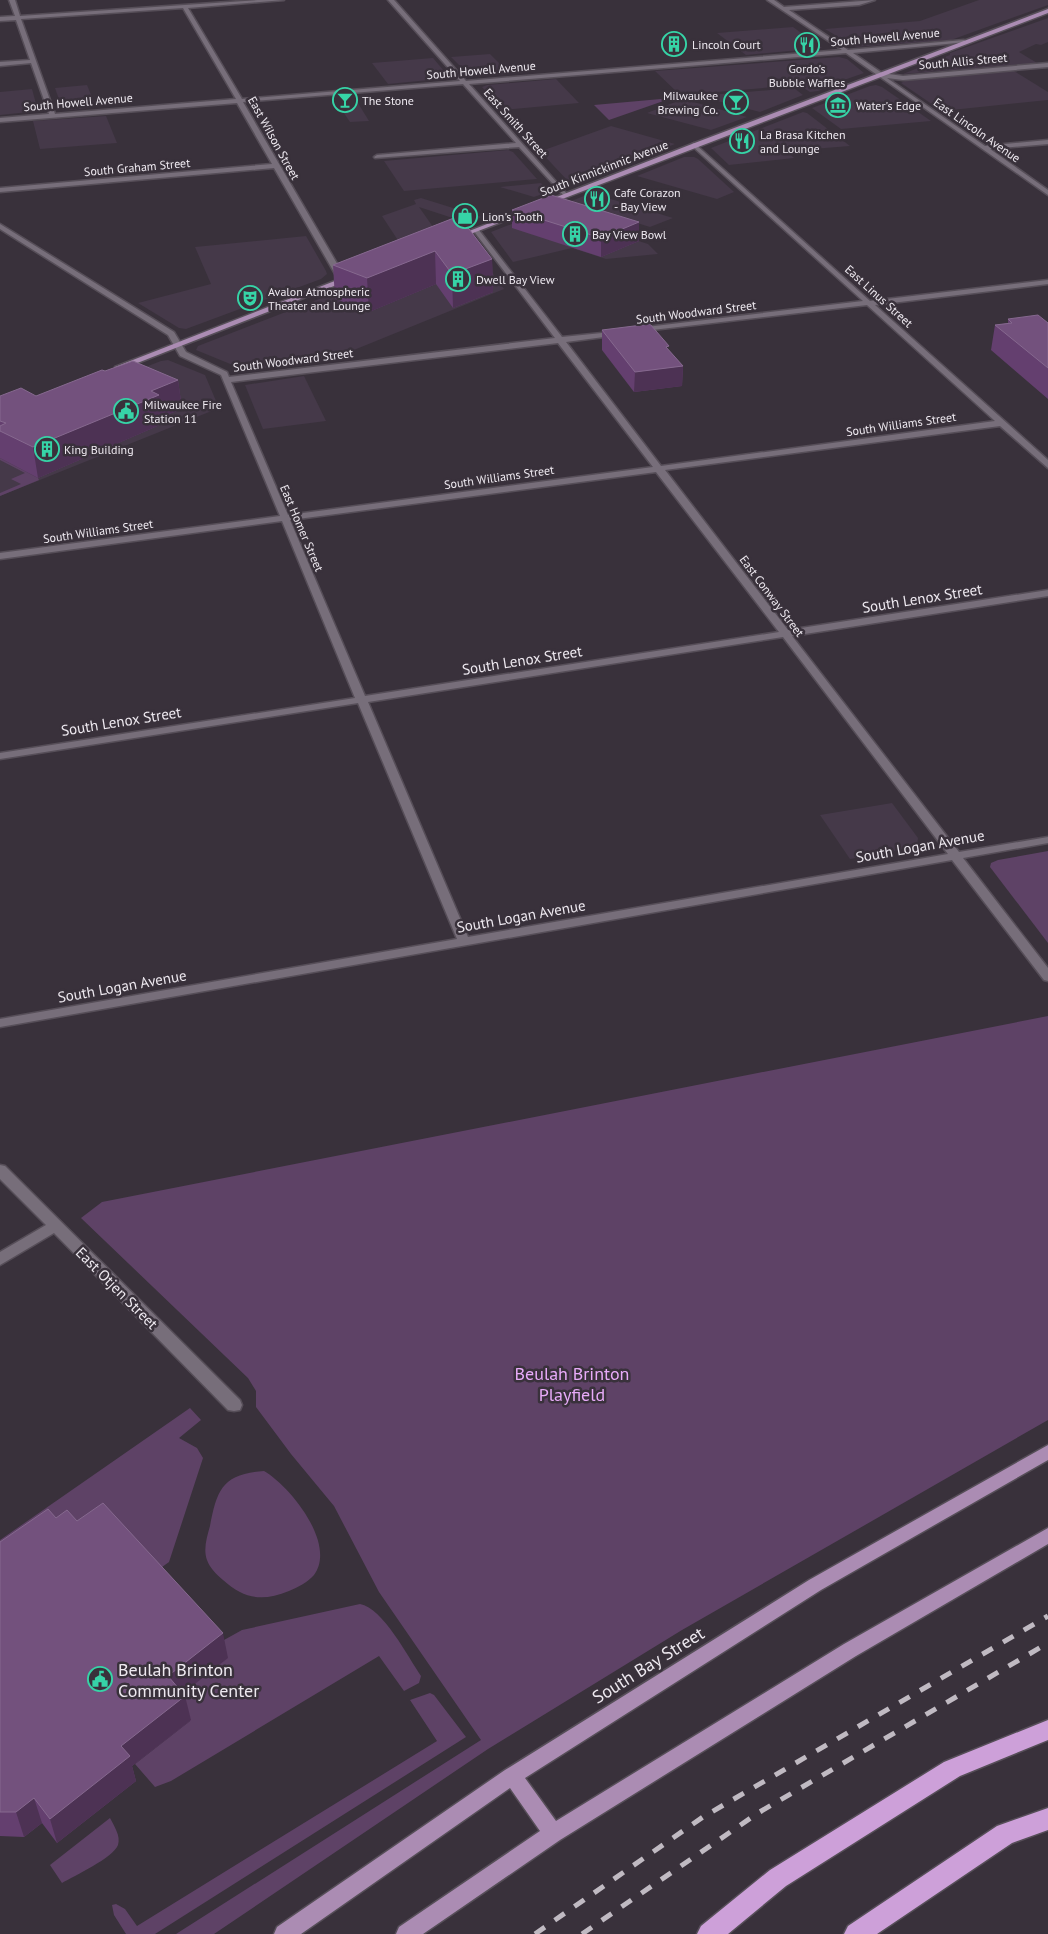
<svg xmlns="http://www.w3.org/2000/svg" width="1048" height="1934" viewBox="0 0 1048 1934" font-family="'PT Sans',sans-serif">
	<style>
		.built { fill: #453949 }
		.green { fill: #5e4266 }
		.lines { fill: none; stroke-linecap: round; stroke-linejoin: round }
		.minor-casing { stroke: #564e58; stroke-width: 3 }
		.major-casing { stroke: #564e58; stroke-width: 3 }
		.highway-casing { stroke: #564e58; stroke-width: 3 }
		.minor { fill: #776e7a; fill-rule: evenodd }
		.major { fill: #ab8cb3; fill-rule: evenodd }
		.highway { fill: #cda0d9; fill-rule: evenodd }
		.rail { stroke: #c0bac2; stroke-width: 5; stroke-dasharray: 12 12; stroke-linecap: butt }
		.wall { fill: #643f6f }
		.shaded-wall { fill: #4d3254 }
		.building { fill: #73517d; stroke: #86698f }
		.labels { text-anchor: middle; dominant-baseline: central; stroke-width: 5; stroke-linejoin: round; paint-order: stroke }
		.far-street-label { font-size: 12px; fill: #eee9f0; stroke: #39313b }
		.far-poi-label { font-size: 12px; fill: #eee9f0; stroke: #39313b; text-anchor: start }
		.street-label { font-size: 15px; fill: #eee9f0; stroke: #39313b }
		.near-park-label { font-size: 18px; fill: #e8abf9; stroke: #39313b }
		.near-street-label { font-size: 18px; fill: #eee9f0; stroke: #39313b }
		.near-poi-label { font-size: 18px; fill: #eee9f0; stroke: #39313b; text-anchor: start }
	</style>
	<rect width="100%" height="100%" fill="#39313b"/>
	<g class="built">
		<path d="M979 0H1048V5L951 40 855 47 825 29 920 21Z"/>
		<path d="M1048 18V42L1041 45 1036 44 1019 52 1037 63 903 74 950 55V53Z"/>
		<path d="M793 27 822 48 746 55 717 33Z"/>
		<path d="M490 54 510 74 470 76 451 57Z"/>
		<path d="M839 57 847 59 864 73 827 86V88L818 91 810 92 799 85 680 95 655 71Z"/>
		<path d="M433 58 450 78 388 84 372 63Z"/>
		<path d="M1014 71 1048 92V100L942 111 901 83 907 80Z"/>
		<path d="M556 79 579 103 502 110 482 87 487 85Z"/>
		<path d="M87 85 96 107 71 110 62 108 55 88Z"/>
		<path d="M876 85 882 87 931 121 841 129 812 108 870 86Z"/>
		<path d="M794 88 803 95 760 112 698 96Z"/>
		<path d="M32 89 38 111 0 115V92Z"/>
		<path d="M353 95 369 121 350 122 333 97Z"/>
		<path d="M683 99 747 117 711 130 647 113Z"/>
		<path d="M803 112 807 113 850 146 787 151 794 158 729 165 711 148Z"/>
		<path d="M106 116 117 143 40 149 33 121Z"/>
		<path d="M611 126 675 144 574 182 567 180 539 150 547 149Z"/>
		<path d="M508 150 513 152 537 179 404 191 384 161Z"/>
		<path d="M684 157H694L698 159 734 192 717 199 637 176Z"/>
		<path d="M541 183 548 192 534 197 500 187Z"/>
		<path d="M591 193 673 218 650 227 569 202Z"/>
		<path d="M421 198 482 217 468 223 419 207 438 234 403 248 382 216 416 204 414 200Z"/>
		<path d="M545 211 648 244 658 254 606 259 572 248 513 262 491 232Z"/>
		<path d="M306 236 326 271 327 274 321 279 186 329 179 328 138 303 211 284 195 247Z"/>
		<path d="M459 245 474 248 504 289 344 354 345 359 245 370 196 350 198 346Z"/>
		<path d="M168 360 205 375 219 408 0 496V423L161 361Z"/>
		<path d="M304 376 326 421 263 429 245 385Z"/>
		<path d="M892 803 918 838 917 846 911 848 850 859 820 815Z"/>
	</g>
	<g class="green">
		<path d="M672 98 609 120 594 105Z"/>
		<path d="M0 458 38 478 39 480 0 496V493L21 484 11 479 25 473 0 460Z"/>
		<path d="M1048 851V943L990 867 991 863 998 860Z"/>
		<path d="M1048 1016V1420L682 1630 488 1749 214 1934H176L481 1740 379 1592 334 1506 291 1454 256 1407V1391L248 1378 81 1218 102 1202Z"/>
		<path d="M190 1408 201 1420 179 1438 197 1448 203 1458 169 1562 151 1575 0 1573V1540Z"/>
		<path d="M264 1471C290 1486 337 1544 314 1575 307 1583 298 1587 289 1591 262 1602 244 1599 223 1580 216 1574 210 1568 207 1560 203 1549 207 1537 210 1526 217 1489 223 1474 264 1471Z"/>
		<path d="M360 1604C383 1608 408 1657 421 1676L419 1683 404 1691 379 1656 171 1781 155 1787 135 1764 190 1721 173 1701 227 1658 215 1645 242 1630Z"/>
		<path d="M430 1693 434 1695 466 1737 155 1934H126L114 1915 112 1905 116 1904 125 1909 137 1926 437 1741 410 1700Z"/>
		<path d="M110 1818C114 1826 121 1836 118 1845 113 1858 74 1876 62 1883L50 1865Z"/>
	</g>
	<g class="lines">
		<defs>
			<g id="minor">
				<path d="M9 0H15L20 16 258 0H284L188 8 242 99 460 81 388 0H394L466 81 842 50 767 0H774L784 7 875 0 859 5 789 10 848 50 964 40 967 42 853 53 882 73 903 76 1048 63V67L903 80 887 78 985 146 1048 140V144L990 149 1048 190V195L846 53 469 84 567 194 568 195 565 197 519 147 375 158 374 157 377 155 516 143 463 84 243 102 346 279 342 281 338 279 274 168 0 192V188L272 164 237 103 0 122V118L49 114 31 63 0 66V62L30 60 16 20 0 21V17L15 16ZM183 8 236 99 55 114 21 19Z"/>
				<path d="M694 143 870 301 1048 280V284L875 305 1048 460V468L1000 426 665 470 788 630 1048 590V596L792 636 959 852 1048 837V843L963 858 1048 968V981L1044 980 952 860 0 1027V1019L457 939 358 703 0 759V753L355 698 282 521 0 559V553L280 516 221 375 180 356 168 335 0 229V224L174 332 186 352 227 372 229 377 555 338 473 230 478 229 562 337 622 331V335H619L566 342 661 466 995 421 867 305 635 332V328H638L863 301 692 146V144ZM558 343 653 467 288 515 231 382ZM656 472 779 632 365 696 290 520ZM783 637 948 854 468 937 368 702Z"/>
				<path d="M0 1165 5 1166 240 1400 242 1405 240 1410 234 1411 228 1410 54 1233 0 1265V1252L46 1225 0 1179Z"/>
			</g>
			<g id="major">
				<path d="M1048 9V13L460 238 454 237 692 144Z"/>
				<path d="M345 277 352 279 122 369 115 367Z"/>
				<path d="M1048 1445V1460L821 1590 525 1778 556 1821 844 1644 1048 1528V1544L856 1656 560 1840 423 1934H396L399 1927 540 1831 510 1788 301 1934H274L277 1927 505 1770 809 1580Z"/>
			</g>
			<g id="highway">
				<path d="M1048 1720V1740L960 1776 786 1886 728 1934H697L701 1926 770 1870 944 1762Z"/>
				<path d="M1048 1808V1830L1012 1843 877 1934H844L848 1926 997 1826Z"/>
			</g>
		</defs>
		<use href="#minor" class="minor-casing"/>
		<use href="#major" class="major-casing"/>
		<use href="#highway" class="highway-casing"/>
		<use href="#minor" class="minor"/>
		<use href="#major" class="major"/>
		<use href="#highway" class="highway"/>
		<g class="rail">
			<path d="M535 1934 703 1817 1048 1616"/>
			<path d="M582 1934 758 1813 1048 1643"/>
		</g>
	</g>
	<g class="wall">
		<path d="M512 210 639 241 601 257 512 228Z"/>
		<path d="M459 216 492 259 493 292 453 308 436 284 369 312 335 299 333 265Z"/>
		<path d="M1008 319 1048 323V399L991 350 995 325 1008 323Z"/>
		<path d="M602 330 669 351 683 366 682 386 634 392 602 350Z"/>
		<path d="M105 371 178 380 182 409 161 417 162 424 38 478 0 458V396H36Z"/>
		<path d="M56 1518 77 1521 228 1658 183 1693 191 1720 132 1766 136 1781 57 1843 42 1823 24 1837 0 1836V1542Z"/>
	</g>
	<g class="shaded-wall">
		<path d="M639 222V241L601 257V238Z"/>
		<path d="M435 251 436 284 369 312 367 278Z"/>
		<path d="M492 259 493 292 453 308 452 274Z"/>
		<path d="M683 366 682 386 634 392 635 372Z"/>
		<path d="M178 380 182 409 161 417 162 424 38 478 33 447 151 391Z"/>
		<path d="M223 1633 228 1658 173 1701 168 1676Z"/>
		<path d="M185 1696 191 1720 132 1766 136 1781 57 1843 50 1819 121 1746Z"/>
		<path d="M34 1798 42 1823 24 1837 16 1812Z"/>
	</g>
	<g class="building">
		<path d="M551 195 639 222 601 238 512 210Z"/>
		<path d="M459 216 492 259 452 274 435 251 367 278 333 265Z"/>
		<path d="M1038 315 1048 323V368L995 325 1012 323 1008 319Z"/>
		<path d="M650 324 669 346 666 347 683 366 635 372 602 330Z"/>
		<path d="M133 361 178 380 151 391 159 395 33 447 0 431V426L6 423 0 421V396L21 388 36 396 102 370 105 371Z"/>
		<path d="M103 1503 223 1633 168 1676 185 1696 121 1746 130 1756 50 1819 34 1798 16 1812H0V1542L48 1509 56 1518 67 1510 77 1521Z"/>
	</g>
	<defs>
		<symbol id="building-ring" viewBox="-11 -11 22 22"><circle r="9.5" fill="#39313b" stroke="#36d4a7" stroke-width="1.5"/><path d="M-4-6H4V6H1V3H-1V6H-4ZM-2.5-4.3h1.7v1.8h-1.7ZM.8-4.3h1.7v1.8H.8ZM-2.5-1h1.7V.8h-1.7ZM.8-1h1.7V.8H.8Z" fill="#36d4a7"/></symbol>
		<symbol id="restaurant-ring" viewBox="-11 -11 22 22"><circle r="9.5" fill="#39313b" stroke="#36d4a7" stroke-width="1.5"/><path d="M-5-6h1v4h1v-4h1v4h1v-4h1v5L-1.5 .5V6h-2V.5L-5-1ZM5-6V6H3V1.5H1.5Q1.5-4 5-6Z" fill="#36d4a7"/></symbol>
		<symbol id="bar-ring" viewBox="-11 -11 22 22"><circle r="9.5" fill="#39313b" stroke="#36d4a7" stroke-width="1.5"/><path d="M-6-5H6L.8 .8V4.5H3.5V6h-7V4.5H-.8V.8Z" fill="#36d4a7"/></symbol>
		<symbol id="museum-ring" viewBox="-11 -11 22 22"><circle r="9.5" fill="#39313b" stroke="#36d4a7" stroke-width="1.5"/><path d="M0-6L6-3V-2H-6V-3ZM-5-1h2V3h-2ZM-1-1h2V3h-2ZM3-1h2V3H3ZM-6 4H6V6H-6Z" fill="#36d4a7"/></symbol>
		<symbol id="shop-ring" viewBox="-11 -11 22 22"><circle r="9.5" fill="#39313b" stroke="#36d4a7" stroke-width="1.5"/><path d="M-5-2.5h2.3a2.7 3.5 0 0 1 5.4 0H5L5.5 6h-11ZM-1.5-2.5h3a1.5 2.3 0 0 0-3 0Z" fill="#36d4a7"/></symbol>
		<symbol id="theatre-ring" viewBox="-11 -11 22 22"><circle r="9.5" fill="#39313b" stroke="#36d4a7" stroke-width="1.5"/><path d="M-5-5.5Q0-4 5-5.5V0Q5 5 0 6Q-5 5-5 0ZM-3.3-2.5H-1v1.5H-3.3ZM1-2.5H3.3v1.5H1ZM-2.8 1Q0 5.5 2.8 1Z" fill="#36d4a7"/></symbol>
		<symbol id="civic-ring" viewBox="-11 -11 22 22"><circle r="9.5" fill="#39313b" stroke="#36d4a7" stroke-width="1.5"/><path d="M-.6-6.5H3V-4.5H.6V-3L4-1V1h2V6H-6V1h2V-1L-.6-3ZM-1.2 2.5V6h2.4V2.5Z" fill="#36d4a7"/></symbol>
	</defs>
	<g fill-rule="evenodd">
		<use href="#building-ring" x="660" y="30" width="28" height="28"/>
		<use href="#restaurant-ring" x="793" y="31" width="28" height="28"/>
		<use href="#bar-ring" x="331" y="86" width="28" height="28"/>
		<use href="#bar-ring" x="722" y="88" width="28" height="28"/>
		<use href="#museum-ring" x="824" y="91" width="28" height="28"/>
		<use href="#restaurant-ring" x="728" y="127" width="28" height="28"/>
		<use href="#restaurant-ring" x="583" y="185" width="28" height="28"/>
		<use href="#shop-ring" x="451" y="202" width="28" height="28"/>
		<use href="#building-ring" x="561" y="220" width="28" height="28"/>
		<use href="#building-ring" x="444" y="265" width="28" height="28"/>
		<use href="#theatre-ring" x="236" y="284" width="28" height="28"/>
		<use href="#civic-ring" x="112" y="397" width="28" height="28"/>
		<use href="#building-ring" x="33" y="435" width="28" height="28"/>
		<use href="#civic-ring" x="86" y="1665" width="28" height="28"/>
	</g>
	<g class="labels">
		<g class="far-street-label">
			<text transform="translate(885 37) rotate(-5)">South Howell Avenue</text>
			<text transform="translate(963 61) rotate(-5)">South Allis Street</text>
			<text transform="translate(481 70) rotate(-5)">South Howell Avenue</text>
			<text transform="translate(78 102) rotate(-5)">South Howell Avenue</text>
			<text transform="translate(516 123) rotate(48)">East Smith Street</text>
			<text transform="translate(977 130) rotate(35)">East Lincoln Avenue</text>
			<text transform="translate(274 138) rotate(61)">East Wilson Street</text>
			<text transform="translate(137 167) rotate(-5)">South Graham Street</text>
			<text transform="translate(604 168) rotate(-21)">South Kinnickinnic Avenue</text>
			<text transform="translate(879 296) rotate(42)">East Linus Street</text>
			<text transform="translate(696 312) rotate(-7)">South Woodward Street</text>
			<text transform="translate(293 360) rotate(-7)">South Woodward Street</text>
			<text transform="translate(901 424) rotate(-8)">South Williams Street</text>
			<text transform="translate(499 477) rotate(-8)">South Williams Street</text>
			<text transform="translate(302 528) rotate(67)">East Homer Street</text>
			<text transform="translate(98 531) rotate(-8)">South Williams Street</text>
			<text transform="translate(772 596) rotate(53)">East Conway Street</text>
		</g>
		<g class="far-poi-label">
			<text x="692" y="44">Lincoln Court</text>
			<text x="807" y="68" text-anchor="middle">Gordo's<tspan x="807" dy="14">Bubble Waffles</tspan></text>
			<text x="718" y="95" text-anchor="end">Milwaukee<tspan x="718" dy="14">Brewing Co.</tspan></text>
			<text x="362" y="100">The Stone</text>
			<text x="856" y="105">Water's Edge</text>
			<text x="760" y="134">La Brasa Kitchen<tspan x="760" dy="14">and Lounge</tspan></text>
			<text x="614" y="192">Cafe Corazon<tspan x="614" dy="14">- Bay View</tspan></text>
			<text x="482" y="216">Lion's Tooth</text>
			<text x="592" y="234">Bay View Bowl</text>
			<text x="476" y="279">Dwell Bay View</text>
			<text x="268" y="291">Avalon Atmospheric<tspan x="268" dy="14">Theater and Lounge</tspan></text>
			<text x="144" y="404">Milwaukee Fire<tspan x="144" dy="14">Station 11</tspan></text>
			<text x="64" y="449">King Building</text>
		</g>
		<g class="street-label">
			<text transform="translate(922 598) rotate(-9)">South Lenox Street</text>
			<text transform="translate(522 660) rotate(-9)">South Lenox Street</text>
			<text transform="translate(121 721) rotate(-9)">South Lenox Street</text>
			<text transform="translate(920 846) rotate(-10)">South Logan Avenue</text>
			<text transform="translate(521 916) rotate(-10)">South Logan Avenue</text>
			<text transform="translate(122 986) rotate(-10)">South Logan Avenue</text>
			<text transform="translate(117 1288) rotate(45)">East Otjen Street</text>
		</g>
		<g class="near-park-label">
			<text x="572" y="1373">Beulah Brinton<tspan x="572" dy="21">Playfield</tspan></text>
		</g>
		<g class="near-street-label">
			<text transform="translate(648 1665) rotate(-32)">South Bay Street</text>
		</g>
		<g class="near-poi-label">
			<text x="118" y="1669">Beulah Brinton<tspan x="118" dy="21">Community Center</tspan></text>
		</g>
	</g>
</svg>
